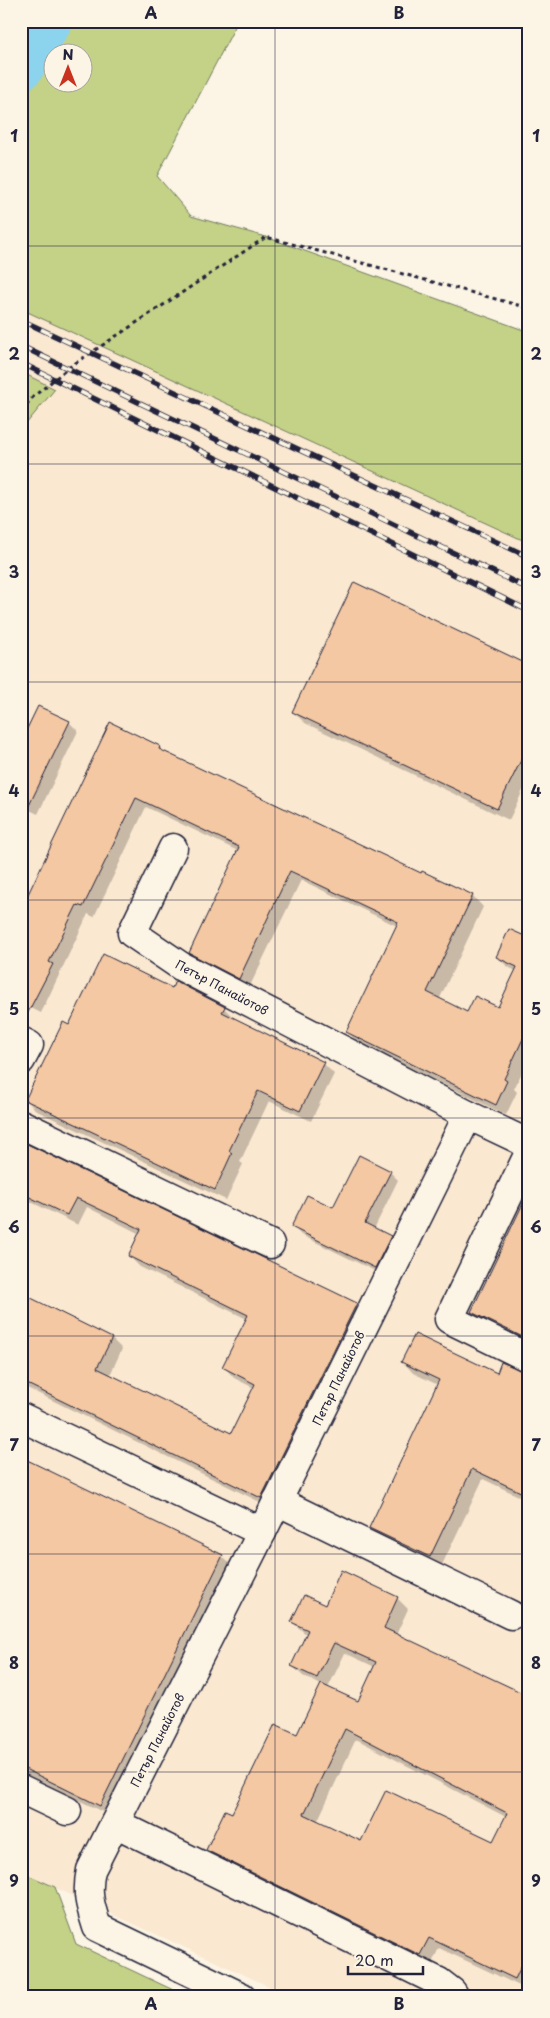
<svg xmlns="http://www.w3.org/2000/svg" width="550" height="2018" viewBox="0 0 550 2018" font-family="'Playpen Sans',sans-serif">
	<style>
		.built { fill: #fae8d1 }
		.green { fill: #c3d286; stroke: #727a60; fill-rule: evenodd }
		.shadow { fill: #0003; fill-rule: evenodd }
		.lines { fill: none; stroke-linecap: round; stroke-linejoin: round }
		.river { stroke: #8cd3ee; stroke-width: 45 }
		.building { fill: #f4c8a3; stroke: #22223b; fill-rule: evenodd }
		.minor-casing { stroke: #22223b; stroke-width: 31 }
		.path { stroke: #22223b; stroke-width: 3; stroke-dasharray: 4 4; stroke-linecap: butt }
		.minor { stroke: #fcf5e5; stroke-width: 28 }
		.rail-casing { stroke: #22223b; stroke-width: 5.5 }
		.rail { stroke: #fcf5e5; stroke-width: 4; stroke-dasharray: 11; stroke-linecap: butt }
		.grid { fill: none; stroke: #22223b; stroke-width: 1; stroke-opacity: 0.55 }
		.labels { text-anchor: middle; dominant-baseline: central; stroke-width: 4; stroke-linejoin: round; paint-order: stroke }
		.street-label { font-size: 12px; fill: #22223b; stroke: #fcf5e5 }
		.neatline { fill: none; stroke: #22223b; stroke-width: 2 }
		.grid-label { font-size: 16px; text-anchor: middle; font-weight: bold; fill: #22223b }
	</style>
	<rect width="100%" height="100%" fill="#fcf5e5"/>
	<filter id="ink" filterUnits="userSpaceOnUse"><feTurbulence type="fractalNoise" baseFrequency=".02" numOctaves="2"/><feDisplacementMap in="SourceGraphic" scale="10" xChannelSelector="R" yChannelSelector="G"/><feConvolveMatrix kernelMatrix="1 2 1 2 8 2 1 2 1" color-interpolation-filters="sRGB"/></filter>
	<g filter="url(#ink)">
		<path class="built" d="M21 309 529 543V1997H292L21 1872V430L54 389 21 372Z"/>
		<g class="green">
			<path d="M21 21H238L157 176 191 216 266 237 529 332V543L21 309ZM52 52H82V82H52Z"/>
			<path d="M21 372 55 389 21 430Z"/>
			<path d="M21 1872 55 1887 76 1944 188 1997H21Z"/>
		</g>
		<g class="shadow">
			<path d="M529 667V778L509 820 305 723 293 712Z"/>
			<path d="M69 722 78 731 38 814 21 806Z"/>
			<path d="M160 747 166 754 422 875 423 873 473 896 483 907 439 1000 468 1013 498 1009 516 971 508 967 497 957 529 939V1058L514 1089 517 1092 506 1115 358 1042 347 1032 397 926 301 880 249 988 201 963 190 952 238 851 146 807 94 917 88 914 41 1013 21 1003Z"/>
			<path d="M172 989 224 1008 235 1019 323 1063 334 1074 311 1121 269 1101 240 1162 243 1164 226 1200 37 1111 26 1100 69 1026Z"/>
			<path d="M21 1142 356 1304 367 1315 272 1508 21 1385V1295L112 1339 122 1349 110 1375 231 1435 254 1388 234 1378 224 1367 247 1319 140 1267 129 1256 140 1234 87 1207 78 1225 31 1202 21 1222Z"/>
			<path d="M390 1172 398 1180 374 1229 390 1237 398 1245 383 1275 301 1235 293 1227 334 1209Z"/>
			<path d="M529 1194V1345L483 1322 472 1311Z"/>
			<path d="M403 1362 497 1374 529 1375V1501L483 1479 441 1567 381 1539 371 1528 438 1385 413 1373Z"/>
			<path d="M21 1458 222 1556 233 1567 111 1816 21 1772Z"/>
			<path d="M397 1598 408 1609 396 1635 529 1698V1982L526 1989 439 1948 431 1965 218 1861 207 1850 233 1815 297 1736 321 1685 303 1676 292 1666 307 1635 292 1622 325 1607ZM345 1653 375 1667 358 1703 328 1688ZM356 1739 506 1817 493 1842 362 1843 317 1822Z"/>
		</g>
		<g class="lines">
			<path class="river" d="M21 68 50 21"/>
		</g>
		<g class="building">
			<path d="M354 582 529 665V744L497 809 292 712Z"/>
			<path d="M38 706 70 721 21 822V741Z"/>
			<path d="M110 722 160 746 159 749 421 873 422 871 473 895 427 992 467 1012 475 996 498 1007 517 967 496 957 509 929 529 938V1026L504 1079 507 1081 496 1105 346 1032 398 922 290 871 239 979 189 953 239 847 136 798 83 907 77 905 49 962 53 964 21 1026V909Z"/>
			<path d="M103 954 172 988 175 981 225 1007 222 1012 324 1062 300 1111 258 1091 229 1151 232 1153 215 1190 25 1100 63 1022 69 1025Z"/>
			<path d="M21 1141 357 1303 261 1498 21 1381V1293L112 1338 97 1368 231 1433 255 1384 222 1367 248 1315 128 1256 141 1229 76 1198 67 1215 21 1193Z"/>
			<path d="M359 1155 391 1171 365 1223 391 1236 375 1268 291 1227 307 1195 333 1207Z"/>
			<path d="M529 1191V1340L471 1312Z"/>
			<path d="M415 1334 497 1373 501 1362 529 1373V1496L472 1469 430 1557 369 1528 439 1380 401 1362Z"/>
			<path d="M21 1457 223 1555 100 1806 21 1767Z"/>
			<path d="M341 1570 398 1597 384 1628 529 1696V1950L515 1979 429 1938 420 1955 206 1850 225 1810 232 1813 275 1724 297 1734 321 1684 358 1701 376 1662 334 1643 317 1678 291 1666 308 1630 291 1622 304 1595 325 1605ZM345 1729 507 1813 493 1841 386 1790 361 1841 304 1814Z"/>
		</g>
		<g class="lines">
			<defs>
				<g id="minor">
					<path d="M173 848 132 933 182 967 468 1115 529 1144"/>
					<path d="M21 1041 29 1045 21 1060"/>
					<path d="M21 1124 270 1244"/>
					<path d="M529 1153 449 1319 529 1358"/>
					<path d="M21 1417 262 1532"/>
					<path d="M277 1501 511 1615"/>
					<path d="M21 1789 67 1811"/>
					<path d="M115 1823 439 1982 452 1992 455 1997"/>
					<path d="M242 1997 97 1927C90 1905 86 1893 91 1870L262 1532 468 1115"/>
				</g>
			</defs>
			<use href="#minor" class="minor-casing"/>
			<path class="path" d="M21 411 33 397 68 368 266 237 529 308"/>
			<use href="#minor" class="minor"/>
			<defs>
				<g id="rail">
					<path d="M21 320 529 557"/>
					<path d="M21 346 529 589"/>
					<path d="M21 363 529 611"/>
				</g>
			</defs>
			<use href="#rail" class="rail-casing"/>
			<use href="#rail" class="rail"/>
		</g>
	</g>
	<path class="grid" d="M275 21V1997M21 246H529M21 464H529M21 682H529M21 900H529M21 1118H529M21 1336H529M21 1554H529M21 1772H529"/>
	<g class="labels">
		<g class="street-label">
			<text transform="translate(222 987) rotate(28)">Петър Панайотов</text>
			<text transform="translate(338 1378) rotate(-64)">Петър Панайотов</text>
			<text transform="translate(157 1740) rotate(-63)">Петър Панайотов</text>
		</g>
	</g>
	<rect width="550" height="2018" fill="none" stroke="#fcf5e5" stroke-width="55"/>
	<g transform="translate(68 68)"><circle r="24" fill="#fcf5e5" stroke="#a5a1a1"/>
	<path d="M0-4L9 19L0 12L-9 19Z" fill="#c8321e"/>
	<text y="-8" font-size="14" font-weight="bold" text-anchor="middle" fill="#22223b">N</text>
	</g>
	<path d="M348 1966v8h75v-8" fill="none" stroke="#22223b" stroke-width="2.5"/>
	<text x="355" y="1966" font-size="15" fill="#22223b" stroke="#fcf5e5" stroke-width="4" paint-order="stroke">20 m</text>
	<rect x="28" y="28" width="494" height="1962" class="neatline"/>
	<g class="grid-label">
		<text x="151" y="19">A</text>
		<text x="399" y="19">B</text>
		<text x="14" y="142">1</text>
		<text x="536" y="142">1</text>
		<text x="14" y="360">2</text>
		<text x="536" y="360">2</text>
		<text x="14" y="578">3</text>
		<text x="536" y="578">3</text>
		<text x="14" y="797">4</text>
		<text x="536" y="797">4</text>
		<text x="14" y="1015">5</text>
		<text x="536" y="1015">5</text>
		<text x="14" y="1233">6</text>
		<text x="536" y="1233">6</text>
		<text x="14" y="1451">7</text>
		<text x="536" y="1451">7</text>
		<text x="14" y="1669">8</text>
		<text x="536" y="1669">8</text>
		<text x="14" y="1887">9</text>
		<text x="536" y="1887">9</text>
		<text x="151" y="2010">A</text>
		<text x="399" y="2010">B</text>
	</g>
</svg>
